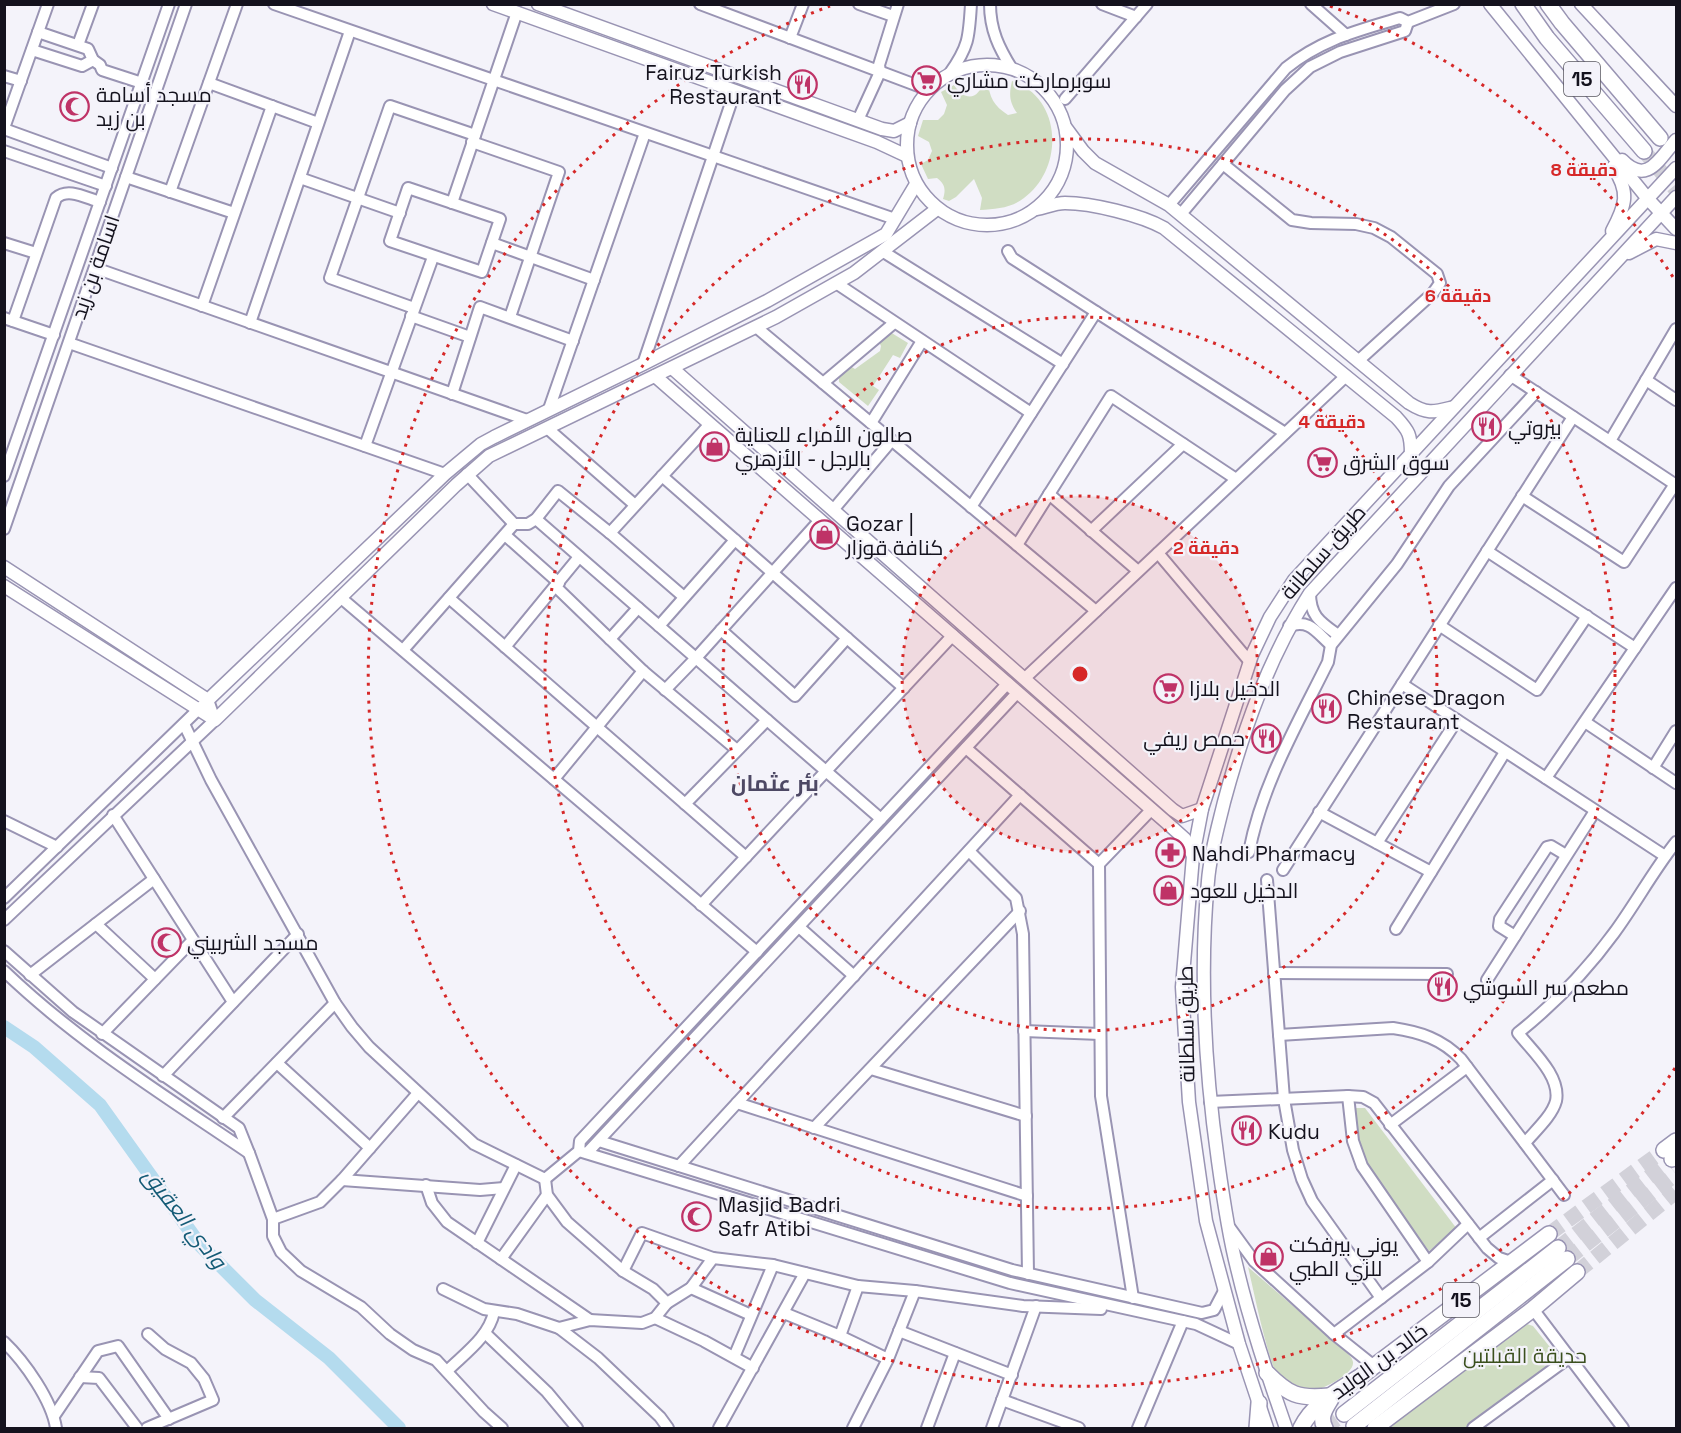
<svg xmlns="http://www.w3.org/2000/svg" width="1681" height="1433" viewBox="0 0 1681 1433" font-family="'Space Grotesk',Cairo,sans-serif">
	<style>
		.green { fill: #d0ddc3 }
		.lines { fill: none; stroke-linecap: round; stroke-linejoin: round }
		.river { stroke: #b4dbee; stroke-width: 14 }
		.highway-tunnel { stroke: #d2d1d9; stroke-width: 15; stroke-dasharray: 15 8; stroke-linecap: butt }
		.minor-casing { stroke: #9994b3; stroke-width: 14 }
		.major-casing { stroke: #9994b3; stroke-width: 15 }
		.highway-casing { stroke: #9994b3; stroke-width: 18 }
		.minor { stroke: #fff; stroke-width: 10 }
		.major { stroke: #fff; stroke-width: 12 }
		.highway { stroke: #fff; stroke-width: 15 }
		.ring { fill: none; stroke: #d62828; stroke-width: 3; stroke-dasharray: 3 6 }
		.labels { text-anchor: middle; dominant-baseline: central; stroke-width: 4.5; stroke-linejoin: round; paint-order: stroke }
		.shield { fill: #f4f3fa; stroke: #57565f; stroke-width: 1.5 }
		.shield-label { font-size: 20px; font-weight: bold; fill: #14121d }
		.poi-label { font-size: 21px; fill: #14121d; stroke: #f4f3fa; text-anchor: start }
		.street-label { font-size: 21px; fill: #14121d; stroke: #f4f3fa }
		.park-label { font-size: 21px; fill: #3b501e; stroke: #f4f3fa }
		.neighbourhood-label { font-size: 22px; font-weight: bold; fill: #4d4864; stroke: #f4f3fa }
		.water-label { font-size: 22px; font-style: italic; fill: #145b76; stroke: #f4f3fa }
		.centre { fill: #d62828; stroke: #f4f3fa; stroke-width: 3 }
		.ring-label { font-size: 18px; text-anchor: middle; font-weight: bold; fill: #d62828; stroke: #f4f3fa; stroke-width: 4.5; stroke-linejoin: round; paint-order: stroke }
	</style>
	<rect width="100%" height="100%" fill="#f4f3fa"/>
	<g class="green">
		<path d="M984 80 988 81C989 97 994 106 1008 115L1017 113C1009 102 1009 94 1012 81 1063 98 1064 169 1024 198 1011 208 996 209 980 210L982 198 974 179 956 197 949 201 943 199C946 189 945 184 937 178L928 179 921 164 928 160 932 151 929 142 918 136 923 120H938L944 114 947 105 941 92 954 85C965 102 979 100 984 80Z"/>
		<path d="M890 332 908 343 900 358 893 355 873 386 879 390 868 406 839 382V378L850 366 855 369 880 351 881 346 879 342Z"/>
		<path d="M1354 1108H1365L1457 1229 1429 1251 1373 1176 1358 1140Z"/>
		<path d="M1248 1267 1345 1351C1348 1354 1352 1357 1353 1362 1355 1374 1320 1391 1310 1391 1301 1392 1286 1385 1280 1379 1269 1368 1253 1287 1248 1267Z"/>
		<path d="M1527 1324 1533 1326 1558 1357 1556 1363 1465 1428H1387Z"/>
	</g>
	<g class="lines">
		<path class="river" d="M4 1027 34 1047 100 1105 200 1245 255 1300 329 1358 399 1428"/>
		<g class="highway-tunnel">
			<path d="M1644 151 1676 190"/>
			<path d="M1549 1234 1664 1150"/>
			<path d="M1558 1248 1672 1159"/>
			<path d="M1567 1259 1676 1174"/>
			<path d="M1577 1272 1676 1192"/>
			<path d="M1324 1428 1344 1414"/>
		</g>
		<defs>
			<g id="minor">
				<path d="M274 4 895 219"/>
				<path d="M700 4 929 90"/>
				<path d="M859 4 893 16"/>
				<path d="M990 4C990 30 999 48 1012 69"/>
				<path d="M1102 4 1136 17"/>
				<path d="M1311 4 1346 35"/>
				<path d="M38 32 88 49 93 60 100 65 102 70 142 83"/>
				<path d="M790 38 803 4"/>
				<path d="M78 45 93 4"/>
				<path d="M32 50 82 66 93 60"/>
				<path d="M950 73C969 46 969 37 971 4"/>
				<path d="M4 76 21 81"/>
				<path d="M209 83 318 123"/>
				<path d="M1065 99 1147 4"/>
				<path d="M858 120 880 72 879 65 898 4"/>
				<path d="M4 128 48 4"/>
				<path d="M4 129 112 168"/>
				<path d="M472 142 559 172 510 317"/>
				<path d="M4 151 106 186"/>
				<path d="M1223 164 1292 220 1311 223 1356 224 1374 228 1391 237 1437 274 1440 283 1433 293 1358 361"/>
				<path d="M126 177 234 213"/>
				<path d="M300 178 400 213"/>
				<path d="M408 188 500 219 482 272 390 241Z"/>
				<path d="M170 192 237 4"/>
				<path d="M452 203 517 12"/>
				<path d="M1169 205 1286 68C1322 39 1357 31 1400 18L1408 22 1454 4"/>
				<path d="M1181 214 1285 90 1310 67 1340 52 1405 31 1408 22"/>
				<path d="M4 243 36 253"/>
				<path d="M492 243 594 280"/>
				<path d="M882 251 1063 364"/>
				<path d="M1008 251 1012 258 1285 433"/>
				<path d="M95 268 527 420"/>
				<path d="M836 283 1031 413"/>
				<path d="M202 306 272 106"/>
				<path d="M414 308 330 278 390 106 475 135"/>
				<path d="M411 316 470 337"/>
				<path d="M4 318 54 335"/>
				<path d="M13 321 56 198C68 187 86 198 100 202"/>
				<path d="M250 323 350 31"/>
				<path d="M756 327 1096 611"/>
				<path d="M69 343 445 474"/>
				<path d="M643 364 735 91"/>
				<path d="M1510 375 1676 485"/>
				<path d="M1646 380 1676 400"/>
				<path d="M823 383 894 323"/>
				<path d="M452 394 480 307 573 341"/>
				<path d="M549 409 645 133"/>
				<path d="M871 423 922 341"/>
				<path d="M547 428 635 505"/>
				<path d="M1610 441 1676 329"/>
				<path d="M365 446 433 257"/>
				<path d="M467 474 514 524H528L536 519 558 491 610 533 684 597"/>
				<path d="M4 476 169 4"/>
				<path d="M662 476 904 688"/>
				<path d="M1049 494 1138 571"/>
				<path d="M1522 496 1624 562 1675 484"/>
				<path d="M971 507 1096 312"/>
				<path d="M833 510 892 440"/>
				<path d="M536 519 881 819"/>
				<path d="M4 529 186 4"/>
				<path d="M1091 531 1183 444"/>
				<path d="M610 533 710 424"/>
				<path d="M505 535 559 583"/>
				<path d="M1017 545 1111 396 1236 479"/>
				<path d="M1487 551 1635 648"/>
				<path d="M1158 553 1250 662"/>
				<path d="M556 587 643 671 737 750"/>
				<path d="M1310 593C1310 616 1320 622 1338 635"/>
				<path d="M340 597 757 952"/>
				<path d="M449 598 746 857"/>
				<path d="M1439 625 1537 690 1587 616"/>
				<path d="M659 626 735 540"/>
				<path d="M1289 626C1310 619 1316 632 1331 645"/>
				<path d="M721 630 795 696 847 638"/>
				<path d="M610 639 638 608"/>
				<path d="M505 647 579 557"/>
				<path d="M403 650 514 524"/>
				<path d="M1024 679 1346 376"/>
				<path d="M1402 684 1665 856"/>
				<path d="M665 690 696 658 820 520"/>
				<path d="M1585 722 1676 783"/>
				<path d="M184 724 211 780 335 1003 352 1027 369 1047 474 1144 545 1179 579 1151 580 1141 1008 683"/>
				<path d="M966 748 1099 864"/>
				<path d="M1653 768 1676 731"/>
				<path d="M1546 778 1676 588"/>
				<path d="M554 779 643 671"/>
				<path d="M685 804 767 720"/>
				<path d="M1319 812 1431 872"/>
				<path d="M113 815 233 1002"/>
				<path d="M4 821 57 847"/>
				<path d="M1377 843 1457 720"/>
				<path d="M969 851 1016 898 1023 934 1028 1274"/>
				<path d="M1249 852C1262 784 1298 723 1328 662L1331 645 1397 564 1449 486 1536 392"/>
				<path d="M1283 870 1573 417"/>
				<path d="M1267 880 1284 1099 1293 1150 1302 1179 1312 1201 1381 1298"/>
				<path d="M4 898 208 700 215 720 4 920"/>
				<path d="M701 905 953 635"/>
				<path d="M96 924 155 979"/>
				<path d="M799 927 854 976"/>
				<path d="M1396 929 1505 752"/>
				<path d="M1515 936 1499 926 1500 919 1547 847 1551 846 1566 855"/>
				<path d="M4 951 73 1012 239 1128 249 1153C165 1096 78 1042 4 971"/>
				<path d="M1274 973 1447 974"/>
				<path d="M30 975 154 879"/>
				<path d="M1487 980 1595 811"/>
				<path d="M1024 1031 1100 1034"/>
				<path d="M102 1034 193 940"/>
				<path d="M1279 1035 1393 1028C1420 1032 1442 1039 1461 1059L1564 1195"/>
				<path d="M277 1063 370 1148"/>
				<path d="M871 1069 1026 1116"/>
				<path d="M163 1076 298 934"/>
				<path d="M1348 1096 1353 1141 1362 1166 1428 1262"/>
				<path d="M1210 1102 1348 1096 1363 1097 1374 1103 1487 1248 1499 1258 1511 1262"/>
				<path d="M737 1103 1027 1196"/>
				<path d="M223 1118 335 1003"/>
				<path d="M1390 1125 1467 1067"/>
				<path d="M814 1128 1020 911"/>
				<path d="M599 1141 1012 1270 1202 1313 1214 1310 1224 1291"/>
				<path d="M1525 1143C1535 1131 1552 1116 1556 1101 1561 1076 1532 1051 1518 1033 1553 1005 1587 970 1614 933 1636 903 1653 871 1676 842"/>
				<path d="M579 1151 1010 1283 1196 1324 1239 1344"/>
				<path d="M249 1153 273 1219V1236L281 1252 301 1271 361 1307 390 1334 413 1350 436 1360 484 1412 502 1428"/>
				<path d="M587 1153 1018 692"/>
				<path d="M679 1166 1020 795"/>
				<path d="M342 1180 480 1190 504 1188"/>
				<path d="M426 1185 432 1203 447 1222 590 1320"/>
				<path d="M273 1219 320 1202 342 1180 418 1093"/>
				<path d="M1230 1228 1254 1261 1334 1334 1374 1366"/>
				<path d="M1479 1238 1553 1180"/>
				<path d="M477 1243 516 1165"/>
				<path d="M501 1259 547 1195"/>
				<path d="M623 1271 642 1233 713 1258 773 1265 858 1286 915 1291"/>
				<path d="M691 1288 751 1315"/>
				<path d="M443 1289 484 1309 517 1314 559 1328 590 1320 642 1323 655 1318 667 1303 653 1289 623 1271 567 1222 547 1195 545 1179"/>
				<path d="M1133 1298 1101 1096 1099 864 1152 809"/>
				<path d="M667 1303 691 1288 713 1258"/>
				<path d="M1533 1309 1623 1428"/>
				<path d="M784 1313 840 1336 888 1359 915 1291 1023 1306 1101 1309"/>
				<path d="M655 1318 704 1341 753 1368"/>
				<path d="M559 1328 598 1358 660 1417 668 1428"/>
				<path d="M899 1331 1012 1375"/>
				<path d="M485 1333 547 1392 577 1428"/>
				<path d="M1334 1334 1428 1262 1468 1224"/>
				<path d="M840 1336 858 1286"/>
				<path d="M4 1342C25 1362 52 1401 56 1428"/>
				<path d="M734 1357 773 1265"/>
				<path d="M447 1371C464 1354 489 1337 494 1312"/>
				<path d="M80 1377 99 1378 137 1428"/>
				<path d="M1002 1400 1079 1428"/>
				<path d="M54 1416 98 1351 118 1346 169 1419"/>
				<path d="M147 1428 213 1400 204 1379 191 1363 165 1349 148 1334"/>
				<path d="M719 1428 805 1273"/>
				<path d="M853 1428 888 1359"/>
				<path d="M927 1428 955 1353"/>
				<path d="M992 1428 1036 1306"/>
				<path d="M1138 1428 1183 1321"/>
				<path d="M1473 1428 1570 1357"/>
			</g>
			<g id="major">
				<path d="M493 4 877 142 907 156"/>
				<path d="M538 4 882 129 894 131 910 123"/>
				<path d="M1490 4 1648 199 1676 229"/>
				<path d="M1581 4 1676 106"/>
				<circle cx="987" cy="145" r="80"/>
				<path d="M1066 128 1083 151 1095 163 1169 205 1409 403C1428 415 1434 412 1454 407"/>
				<path d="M1622 160C1647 186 1659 159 1676 140"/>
				<path d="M1037 209C1046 207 1056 203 1065 203 1091 203 1141 215 1164 228L1396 417C1409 431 1411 435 1411 454"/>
				<path d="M1612 231C1626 205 1630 192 1613 167"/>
				<path d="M1629 253 1656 239 1676 243"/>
				<path d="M672 368 1173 810 1182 816 1202 809"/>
				<path d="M655 376 1166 822 1185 839 1193 856"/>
				<path d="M4 567 208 700 445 474 481 444 494 437 643 364 767 301 886 234 916 184"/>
				<path d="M4 586 215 720 456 485 489 456 776 317 854 273 937 209"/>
				<path d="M1267 1428 1239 1344 1206 1221 1189 1102 1182 987 1193 856 1202 809 1252 655 1270 617 1294 580 1676 168"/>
				<path d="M1286 1428C1268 1376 1250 1323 1237 1268 1228 1233 1223 1197 1218 1161 1205 1069 1199 975 1208 881 1210 854 1218 827 1224 802 1244 728 1269 657 1310 593L1676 197"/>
			</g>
			<g id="highway">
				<path d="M1523 4 1547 38 1644 151"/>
				<path d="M1548 4 1562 23 1660 138"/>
				<path d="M1664 1150 1676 1141"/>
				<path d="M1672 1159 1676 1155"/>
				<path d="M1267 1373C1289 1395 1298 1399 1329 1396"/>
				<path d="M1344 1414 1558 1248"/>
				<path d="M1354 1426 1567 1259"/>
				<path d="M1257 1428 1259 1403"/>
				<path d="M1301 1428C1313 1403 1338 1391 1361 1376L1549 1234"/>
				<path d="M1325 1428C1319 1417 1325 1409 1331 1399"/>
				<path d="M1375 1428 1533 1309 1577 1272"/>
			</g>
		</defs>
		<use href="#minor" class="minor-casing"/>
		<use href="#major" class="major-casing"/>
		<use href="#highway" class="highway-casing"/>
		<use href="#minor" class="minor"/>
		<use href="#major" class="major"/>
		<use href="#highway" class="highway"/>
	</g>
	<circle cx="1080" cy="674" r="178" fill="#d62828" fill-opacity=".12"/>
	<g class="ring">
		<circle cx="1080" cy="674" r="178"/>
		<circle cx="1080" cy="674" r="357"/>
		<circle cx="1080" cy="674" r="535"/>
		<path d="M1675 1068A713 713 0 1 1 830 6M1330 6A713 713 0 0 1 1675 280"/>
	</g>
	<defs>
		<symbol id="supermarket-ring" viewBox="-11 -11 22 22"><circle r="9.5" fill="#f4f3fa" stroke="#bf3367" stroke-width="1.5"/><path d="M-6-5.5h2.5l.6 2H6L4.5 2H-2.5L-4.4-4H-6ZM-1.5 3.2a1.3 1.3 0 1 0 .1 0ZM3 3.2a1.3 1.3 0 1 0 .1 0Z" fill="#bf3367"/></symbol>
		<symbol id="restaurant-ring" viewBox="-11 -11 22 22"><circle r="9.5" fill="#f4f3fa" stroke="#bf3367" stroke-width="1.5"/><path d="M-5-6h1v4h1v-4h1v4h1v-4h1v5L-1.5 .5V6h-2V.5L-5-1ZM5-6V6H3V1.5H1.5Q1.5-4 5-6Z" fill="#bf3367"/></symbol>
		<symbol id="mosque-ring" viewBox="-11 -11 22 22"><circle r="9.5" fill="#f4f3fa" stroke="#bf3367" stroke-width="1.5"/><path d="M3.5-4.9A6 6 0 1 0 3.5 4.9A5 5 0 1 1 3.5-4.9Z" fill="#bf3367"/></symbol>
		<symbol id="shop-ring" viewBox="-11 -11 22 22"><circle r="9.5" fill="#f4f3fa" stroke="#bf3367" stroke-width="1.5"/><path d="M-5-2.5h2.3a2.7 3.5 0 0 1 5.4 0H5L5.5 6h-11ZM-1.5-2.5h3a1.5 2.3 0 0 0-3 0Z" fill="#bf3367"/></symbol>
		<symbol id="pharmacy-ring" viewBox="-11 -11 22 22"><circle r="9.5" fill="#f4f3fa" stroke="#bf3367" stroke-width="1.5"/><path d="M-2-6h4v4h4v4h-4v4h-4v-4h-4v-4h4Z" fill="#bf3367"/></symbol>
	</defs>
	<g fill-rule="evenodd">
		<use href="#supermarket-ring" x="910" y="64" width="33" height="33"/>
		<use href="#restaurant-ring" x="786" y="68" width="33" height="33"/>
		<use href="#mosque-ring" x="58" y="90" width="33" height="33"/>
		<use href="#restaurant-ring" x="1470" y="410" width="33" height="33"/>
		<use href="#shop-ring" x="698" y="430" width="33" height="33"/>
		<use href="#supermarket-ring" x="1306" y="446" width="33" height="33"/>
		<use href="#shop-ring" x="808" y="518" width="33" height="33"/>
		<use href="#supermarket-ring" x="1152" y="672" width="33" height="33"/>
		<use href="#restaurant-ring" x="1310" y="692" width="33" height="33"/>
		<use href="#restaurant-ring" x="1250" y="722" width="33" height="33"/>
		<use href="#pharmacy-ring" x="1154" y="836" width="33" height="33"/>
		<use href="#shop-ring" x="1152" y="874" width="33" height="33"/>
		<use href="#mosque-ring" x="150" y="926" width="33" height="33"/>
		<use href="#restaurant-ring" x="1426" y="970" width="33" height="33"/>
		<use href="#restaurant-ring" x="1230" y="1114" width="33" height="33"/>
		<use href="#mosque-ring" x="680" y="1200" width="33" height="33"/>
		<use href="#shop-ring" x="1252" y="1240" width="33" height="33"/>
	</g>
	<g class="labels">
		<g class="shield">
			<rect x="1564" y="62" width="36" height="34" rx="4.5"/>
			<rect x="1443" y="1283" width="36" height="34" rx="4.5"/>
		</g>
		<g class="shield-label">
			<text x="1582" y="79">15</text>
			<text x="1461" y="1300">15</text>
		</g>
		<g class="poi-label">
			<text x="782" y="72" text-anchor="end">Fairuz Turkish<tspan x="782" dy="24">Restaurant</tspan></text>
			<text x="947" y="80">سوبرماركت مشاري</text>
			<text x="96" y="94">مسجد أسامة<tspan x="96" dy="24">بن زيد</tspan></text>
			<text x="1508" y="427">بيروتي</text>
			<text x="735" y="434">صالون الأمراء للعناية<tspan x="735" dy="24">بالرجل - الأزهري</tspan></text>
			<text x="1343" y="462">سوق الشرق</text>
			<text x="846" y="523">Gozar |<tspan x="846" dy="24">كنافة قوزار</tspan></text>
			<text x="1189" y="688">الدخیل بلازا</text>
			<text x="1347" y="697">Chinese Dragon<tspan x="1347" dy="24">Restaurant</tspan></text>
			<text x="1245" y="738" text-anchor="end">حمص ريفي</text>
			<text x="1192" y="853">Nahdi Pharmacy</text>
			<text x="1190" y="890">الدخيل للعود</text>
			<text x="187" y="942">مسجد الشربيني</text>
			<text x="1463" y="987">مطعم سر السوشي</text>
			<text x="1268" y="1131">Kudu</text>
			<text x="718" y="1204">Masjid Badri<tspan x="718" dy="24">Safr Atibi</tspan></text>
			<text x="1289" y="1244">يوني بيرفكت<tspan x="1289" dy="24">للزي الطبي</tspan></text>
		</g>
		<g class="street-label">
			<text transform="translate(95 267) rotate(-71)">اسامة بن زید</text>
			<text transform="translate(1323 552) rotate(-49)">طريق سلطانة</text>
			<text transform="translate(1186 1024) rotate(-91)">طريق سلطانة</text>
			<text transform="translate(1379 1361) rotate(-36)">خالد بن الوليد</text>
		</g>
		<g class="park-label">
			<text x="1525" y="1355">حدیقة القبلتین</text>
		</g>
		<g class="neighbourhood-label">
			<text x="775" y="783">بئر عثمان</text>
		</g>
		<g class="water-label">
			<text transform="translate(185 1218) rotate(52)">وادي العقيق</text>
		</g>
	</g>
	<circle cx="1080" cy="674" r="9" class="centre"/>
	<g class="ring-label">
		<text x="1584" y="176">8 دقيقة</text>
		<text x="1458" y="302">6 دقيقة</text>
		<text x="1332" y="428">4 دقيقة</text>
		<text x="1206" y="554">2 دقيقة</text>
	</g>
	<rect width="1681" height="1433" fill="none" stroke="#14121d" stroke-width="12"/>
</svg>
